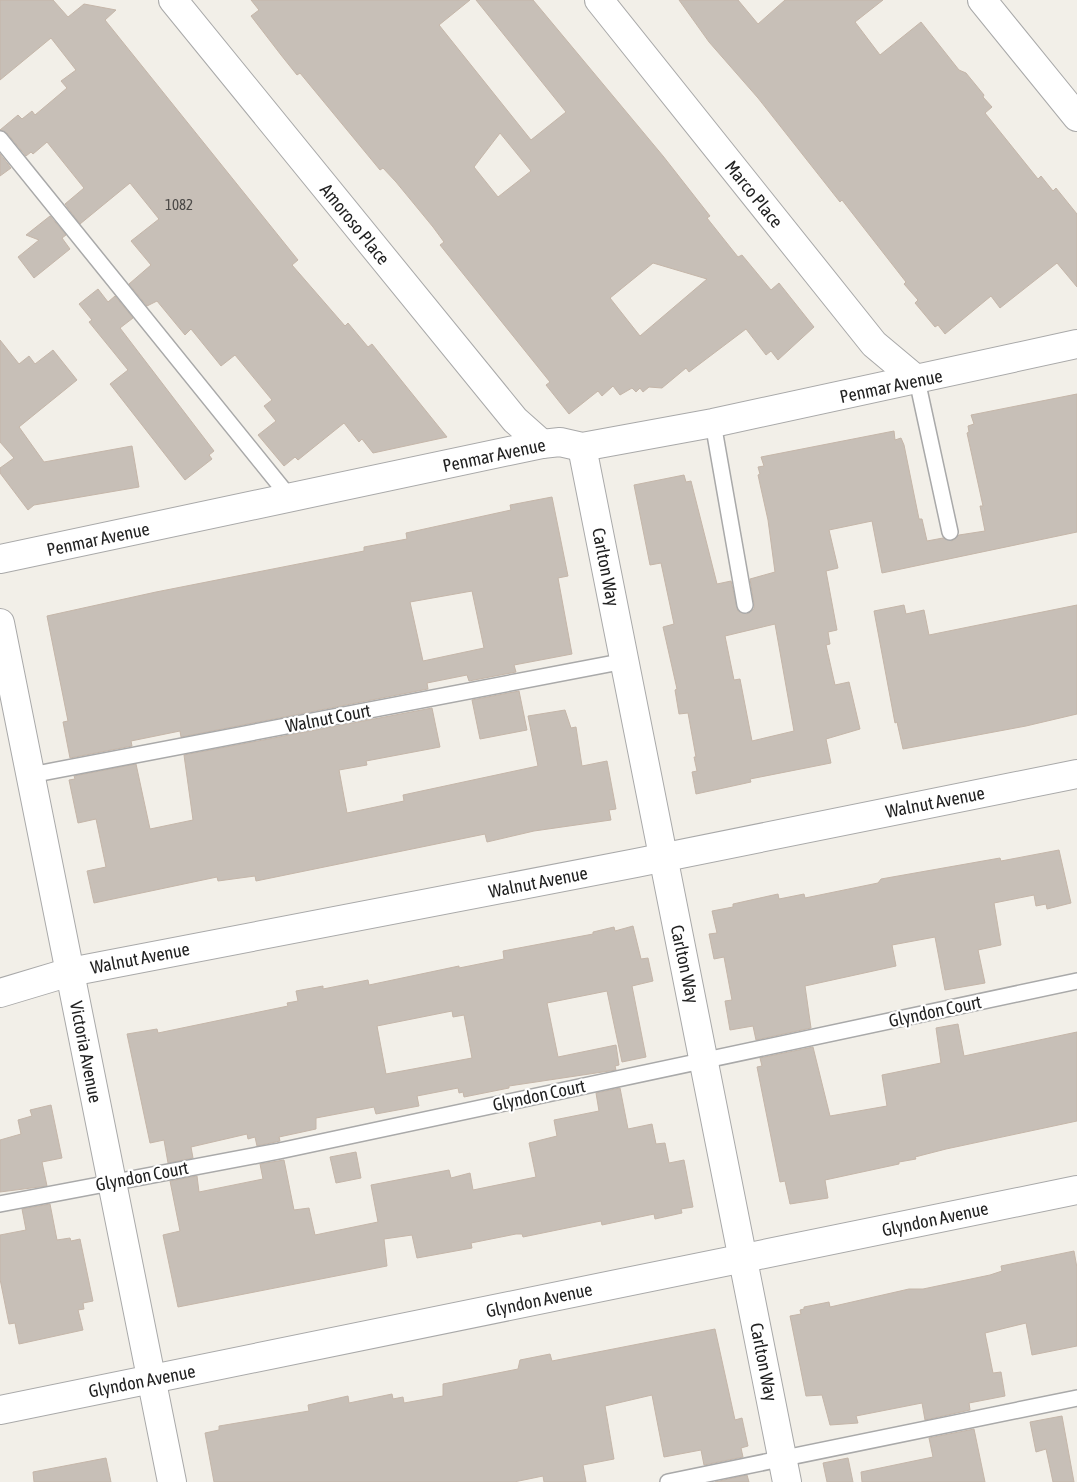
<svg xmlns="http://www.w3.org/2000/svg" width="1077" height="1482" viewBox="0 0 1077 1482" font-family="'Asap Condensed',sans-serif">
	<style>
		.building { fill: #c7bfb7; stroke: #c5b6a9; fill-rule: evenodd }
		.lines { fill: none; stroke-linecap: round; stroke-linejoin: round }
		.lane-casing { stroke: #a9a9a9; stroke-width: 18 }
		.street-casing { stroke: #a9a9a9; stroke-width: 30 }
		.lane { stroke: #fff; stroke-width: 15 }
		.street { stroke: #fff; stroke-width: 28 }
		.labels { text-anchor: middle; dominant-baseline: central; stroke-width: 4.5; stroke-linejoin: round; paint-order: stroke }
		.number-label { font-size: 15px; fill: #4b4947 }
		.street-label { font-size: 18px; fill: #222; stroke: #fff }
	</style>
	<rect width="100%" height="100%" fill="#f2efe8"/>
	<g class="building">
		<path d="M0 0H53L68 17 84 4 116 10 105 20 298 260 292 265 345 326 348 323 368 347 372 344 447 437 373 453 362 439 359 442 344 423 298 460 295 457 284 466 258 435 276 421 264 406 272 400 235 355 221 366 191 329 185 335 157 301 147 306 129 284 151 265 131 241 159 219 130 183 80 224 65 204 84 188 47 142 33 154 31 152 26 156 7 133 0 130 18 115 22 119 32 111 35 115 67 88 61 81 76 70 51 38 0 80Z"/>
		<path d="M251 0H470L439 25 531 140 566 112 476 0H533L663 156 710 216 707 218 738 257 742 255 771 290 779 283 814 327 778 360 771 351 766 355 746 329 689 372 686 368 662 388 649 387 643 392 640 388 636 392 632 388 620 395 613 386 602 396 598 391 569 414 546 385 550 382 440 245 444 242 433 227 396 182 383 168 380 170 300 73 297 75 281 55 251 16 259 10ZM500 133 531 171 498 197 474 167ZM653 263 707 279 640 336 610 298Z"/>
		<path d="M679 0H738L758 24 785 0H883L855 22 880 55 921 22 959 70 966 73 984 95 983 97 992 107 985 113 1038 179 1041 176 1053 191 1056 188 1077 214V287L1057 263 1000 308 991 296 945 334 938 325 935 327 915 303 918 300 904 284 906 282 842 200 840 202 758 98 709 42Z"/>
		<path d="M0 154 11 168 0 176Z"/>
		<path d="M50 216 66 235 62 238 70 249 34 278 18 257 39 240 26 235Z"/>
		<path d="M98 289 108 302 115 296 133 318 120 328 214 451 209 455 212 459 185 480 110 384 128 370 89 322 92 320 79 304Z"/>
		<path d="M0 340 19 364 29 356 35 364 53 350 77 380 19 427 44 462 132 446 139 487 34 505 28 510 0 473V468L14 458 0 442Z"/>
		<path d="M1077 394V532L882 573 872 521 829 530 838 568 826 571 837 630 828 632 830 644 826 645 835 685 849 682 860 729 826 739 831 763 750 779 751 782 696 794 692 772 697 771 694 757H696L688 713 679 714 675 690 677 689 663 627 674 624 661 563 650 565 634 485 684 475 686 482 691 481 717 584 731 581 738 611 747 614 754 609V604L750 579 775 572 768 520 758 475 760 474 758 467 764 466 761 457 894 431 895 440 901 438 904 445 919 519H922L927 541 943 538 952 541 959 535 985 531 980 506H983L967 433 969 432 968 426 974 424 971 415ZM775 624 794 731 752 741 740 679 734 680 725 636Z"/>
		<path d="M552 497 568 576 558 578 572 654 514 665 516 672 469 681 467 675 427 683 428 689 181 737 180 731 131 741 132 746 70 758 63 722 68 721 47 616 156 592 364 551V547L407 539 406 533 511 510 510 505ZM472 591 484 648 423 661 410 602Z"/>
		<path d="M904 605 906 614 924 610 929 635 1077 605V714L1026 726 903 749 897 722 895 723 874 611Z"/>
		<path d="M519 691 527 730 480 739 472 700Z"/>
		<path d="M432 708 440 747 366 761 367 765 339 770 347 813 404 801 403 795 538 766 528 716 565 710 571 728 576 727 582 766 607 761 616 809 609 810 611 820 534 831 487 842 485 834 256 881 255 876 218 881 217 877 94 903 87 871 106 867 96 819 78 823 69 780 75 779 74 776 136 764 150 829 193 820 184 755Z"/>
		<path d="M1059 850 1071 903 1047 909 1046 904 1036 906 1034 895 994 903 1001 945 978 950 985 983 945 990 935 937 892 945 896 966 805 986 811 1028 756 1040 753 1026 730 1030 725 1001 732 1000 724 957 714 959 709 934 717 933 712 911 733 907V904L778 894 779 899 804 894 805 898 878 883 881 879 1000 858 1001 861Z"/>
		<path d="M633 926 641 959 648 958 653 981 632 986 646 1057 622 1062 607 991 547 1003 558 1057 616 1045 619 1065 615 1066 616 1070 509 1086V1088L464 1097 463 1092 459 1093 458 1088 417 1096 419 1106 376 1114 374 1107 316 1118V1129L279 1137 280 1141 257 1146 255 1137 248 1139 247 1134 191 1147 193 1158 168 1163 164 1140 150 1143 127 1034 157 1029 158 1033 288 1006 287 1003 298 1001 296 991 323 986V989L368 980 369 985 459 966V968L504 959 503 951 593 934V932L614 927 615 931ZM452 1011 453 1017 464 1015 472 1058 386 1074 377 1026Z"/>
		<path d="M958 1024 964 1056 1077 1032V1121L946 1149 915 1157 916 1159 899 1162V1164L825 1180 828 1198 790 1204 785 1181 780 1182 757 1067 762 1066 760 1058 813 1047 830 1116 887 1106 882 1075 941 1063 936 1028Z"/>
		<path d="M620 1088 628 1129 652 1124 656 1144 665 1143 669 1163 684 1160 693 1207 681 1209 682 1213 655 1219 654 1214 602 1225 601 1221 523 1237 522 1234H516L471 1243 472 1248 417 1258 412 1235 384 1239 387 1266 178 1307 163 1235 180 1231 170 1181 197 1176 199 1192 263 1179 260 1164 284 1160 294 1210 309 1208 315 1235 378 1222 371 1185 449 1170 451 1178 470 1173 473 1190 536 1177 529 1143 557 1136 554 1120 599 1111 596 1093Z"/>
		<path d="M51 1105 62 1158 42 1162 47 1186 0 1192V1140L21 1134 18 1120 32 1116 30 1110Z"/>
		<path d="M356 1152 361 1178 336 1183 330 1157Z"/>
		<path d="M50 1204 57 1240 70 1238 71 1241 80 1239 93 1301 83 1303 84 1309 78 1310 83 1330 19 1344 15 1323 9 1324 0 1279V1235L26 1230 22 1209Z"/>
		<path d="M1074 1251 1077 1268V1346L1032 1355 1026 1323 985 1333 993 1373 1001 1372 1005 1396 969 1403 970 1410 925 1420 922 1403 856 1416 858 1423 830 1425 822 1395 806 1396 790 1316 801 1314 800 1310 804 1309V1307L829 1302 830 1307 909 1289H923L990 1275 1002 1271 1001 1266Z"/>
		<path d="M715 1329 735 1420 742 1418 748 1446 741 1448 743 1457 704 1465 701 1450 664 1457 652 1395 605 1406 614 1459 583 1465 586 1482H544L543 1476 514 1482H214L205 1433 219 1430V1426L309 1411 308 1405 348 1396 349 1403 392 1394 393 1399 403 1397 404 1403 443 1396V1384L518 1369 520 1360 550 1354 552 1361Z"/>
		<path d="M1062 1416 1074 1482H1053L1046 1449 1036 1452 1030 1422Z"/>
		<path d="M974 1429 985 1482H862L861 1472 933 1457 929 1438Z"/>
		<path d="M106 1458 111 1482H34L33 1472Z"/>
		<path d="M848 1458 853 1482H827L823 1463Z"/>
		<path d="M747 1475 749 1482H715Z"/>
	</g>
	<g class="lines">
		<defs>
			<g id="lane">
				<path d="M0 139 291 499"/>
				<path d="M917 380 950 532"/>
				<path d="M713 423 745 605"/>
				<path d="M31 775 625 661"/>
				<path d="M0 1204 279 1151 1077 981"/>
				<path d="M668 1482 1077 1398"/>
			</g>
			<g id="street">
				<path d="M173 0 515 420 542 444"/>
				<path d="M599 0 874 344 917 380"/>
				<path d="M982 0 1077 117"/>
				<path d="M582 447 787 1482"/>
				<path d="M0 559 542 444 560 442 582 447 713 423 1077 344"/>
				<path d="M0 623 172 1482"/>
				<path d="M0 993 70 972 636 863 1077 774"/>
				<path d="M0 1410 1077 1190"/>
			</g>
		</defs>
		<use href="#lane" class="lane-casing"/>
		<use href="#street" class="street-casing"/>
		<use href="#lane" class="lane"/>
		<use href="#street" class="street"/>
	</g>
	<g class="labels">
		<g class="number-label">
			<text x="179" y="204">1082</text>
		</g>
		<g class="street-label">
			<text transform="translate(754 194) rotate(51)">Marco Place</text>
			<text transform="translate(355 224) rotate(51)">Amoroso Place</text>
			<text transform="translate(891 386) rotate(-12)">Penmar Avenue</text>
			<text transform="translate(494 455) rotate(-12)">Penmar Avenue</text>
			<text transform="translate(98 539) rotate(-12)">Penmar Avenue</text>
			<text transform="translate(606 567) rotate(79)">Carlton Way</text>
			<text transform="translate(328 718) rotate(-11)">Walnut Court</text>
			<text transform="translate(935 802) rotate(-11)">Walnut Avenue</text>
			<text transform="translate(538 882) rotate(-11)">Walnut Avenue</text>
			<text transform="translate(140 958) rotate(-11)">Walnut Avenue</text>
			<text transform="translate(685 964) rotate(78)">Carlton Way</text>
			<text transform="translate(935 1011) rotate(-12)">Glyndon Court</text>
			<text transform="translate(86 1052) rotate(79)">Victoria Avenue</text>
			<text transform="translate(539 1095) rotate(-12)">Glyndon Court</text>
			<text transform="translate(142 1176) rotate(-11)">Glyndon Court</text>
			<text transform="translate(935 1219) rotate(-12)">Glyndon Avenue</text>
			<text transform="translate(539 1300) rotate(-12)">Glyndon Avenue</text>
			<text transform="translate(764 1362) rotate(79)">Carlton Way</text>
			<text transform="translate(142 1381) rotate(-11)">Glyndon Avenue</text>
		</g>
	</g>
</svg>
